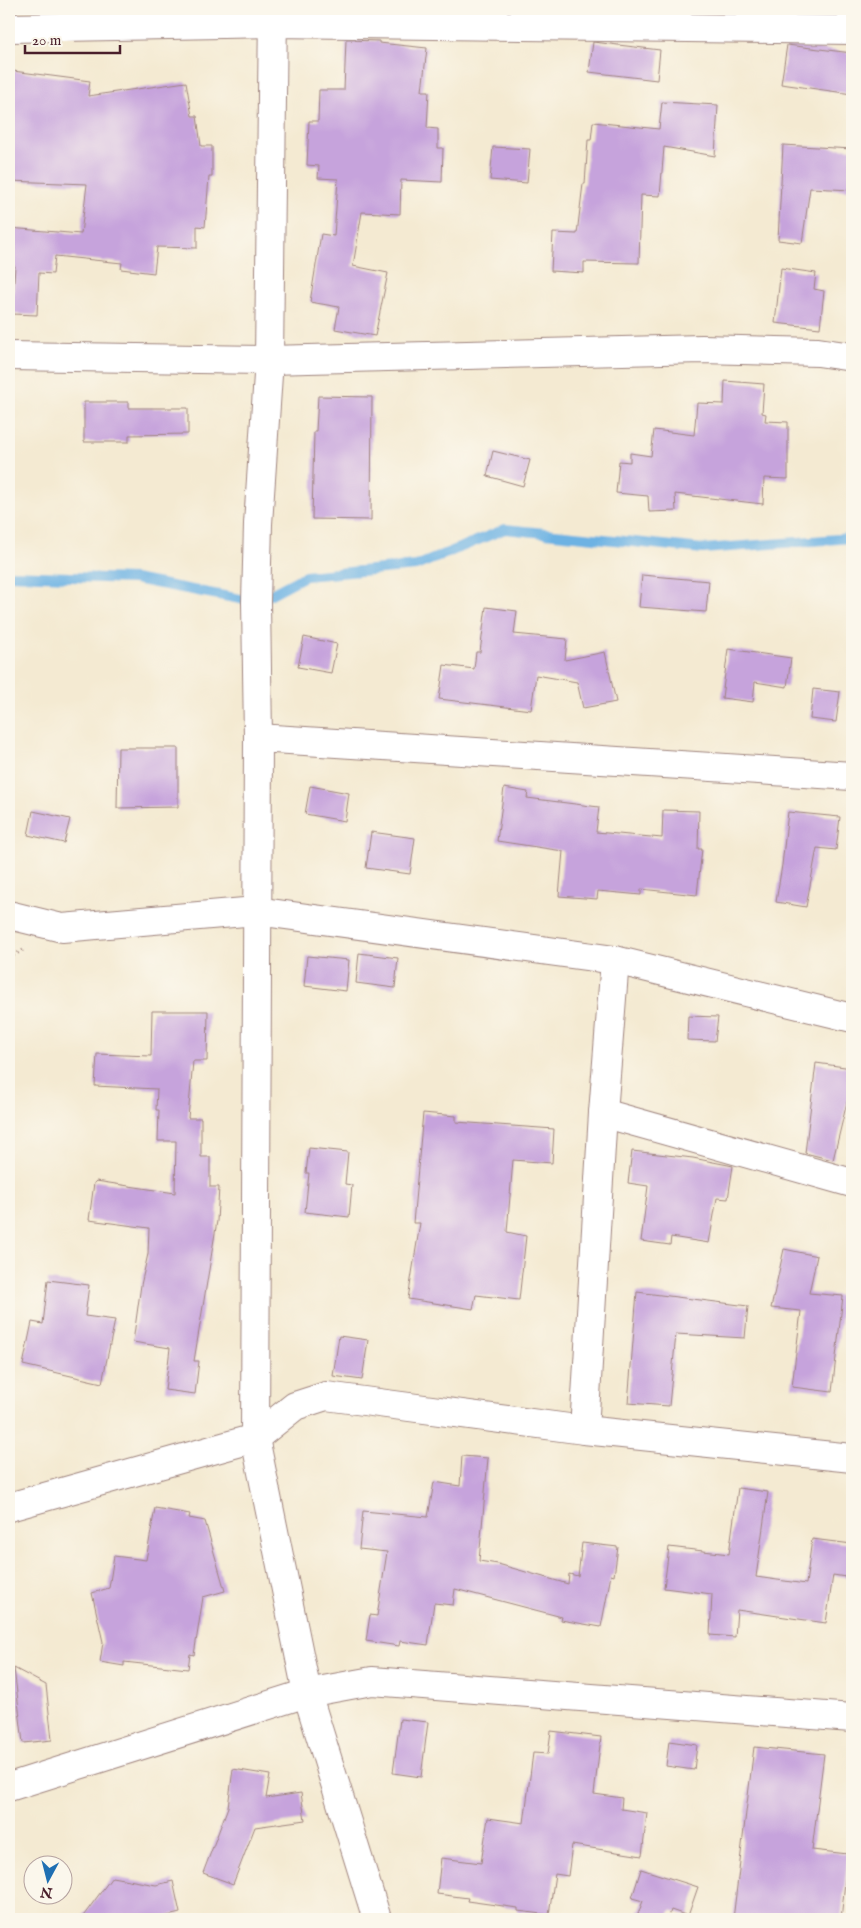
<svg xmlns="http://www.w3.org/2000/svg" width="861" height="1928" viewBox="0 0 861 1928" font-family="'IM FELL English',serif">
	<style>
		.lines { fill: none; stroke-linecap: round; stroke-linejoin: round }
		.stream { stroke: #6db2e3; stroke-width: 10 }
		.building { fill: #c6a3dc }
		.minor-casing { stroke: #9f847e; stroke-width: 30 }
		.path { stroke: #9f847e; stroke-width: 3; stroke-dasharray: 1 4; stroke-linecap: butt }
		.minor { stroke: #fff; stroke-width: 28 }
	</style>
	<rect width="100%" height="100%" fill="#fbf7ec"/>
	<filter id="ink" filterUnits="userSpaceOnUse"><feTurbulence type="fractalNoise" baseFrequency=".02" numOctaves="2"/><feDisplacementMap in="SourceGraphic" scale="10" xChannelSelector="R" yChannelSelector="G"/><feConvolveMatrix kernelMatrix="1 2 1 2 8 2 1 2 1" color-interpolation-filters="sRGB"/></filter>
	<filter id="wash" filterUnits="userSpaceOnUse"><feTurbulence type="fractalNoise" baseFrequency=".0096" numOctaves="4" result="noise"/><feDisplacementMap in="SourceGraphic" scale="20" xChannelSelector="R" yChannelSelector="G"/><feGaussianBlur stdDeviation="1.12" result="paint"/><feColorMatrix in="noise" values="0 0 0 0 0 0 0 0 0 0 0 0 0 0 0 0 0 1.4 0 .05"/><feComposite in="paint" operator="in"/></filter>
	<g filter="url(#wash)">
		<rect width="100%" height="100%" fill="#f4ead2"/>
		<g class="lines">
			<path class="stream" d="M9 575 134 579 256 602 305 576 416 566 505 529 703 549 852 538"/>
		</g>
		<g id="blocks">
			<g class="building">
				<path d="M346 40 379 41V43L427 48 422 91H429L427 128 438 129V148H443L442 182 401 180 400 214 362 212 353 266 388 273 375 336 335 329 339 307 310 302 321 234 334 236 338 179 318 178 319 166 307 165 309 121H318L319 90H344Z"/>
				<path d="M593 42 660 50 657 80 589 72Z"/>
				<path d="M787 45 852 53V94L781 84Z"/>
				<path d="M13 71 90 81 88 96 186 82 192 116H197L201 146H212V177H209L205 227 197 226V248L157 247 154 273 121 269 122 263 55 256 53 274 39 273 37 315 12 314 15 266 9 265V228L81 234 87 184 9 181V106Z"/>
				<path d="M662 102 718 105 715 156 664 147 660 196 641 195 639 263 584 262V273L551 271 553 233 577 234 583 184H585L588 140H591L593 122 659 129Z"/>
				<path d="M783 145 852 149V190L810 188 802 243 778 240Z"/>
				<path d="M493 147 530 149 527 183 490 180Z"/>
				<path d="M781 268 816 273 814 289 824 291 820 328 775 323Z"/>
				<path d="M725 381 764 384 762 413 766 414 765 421 788 422V479L764 478 763 504 675 494 676 511 649 512 648 496 616 493 619 461 630 462V453L651 456 654 430 694 435 697 403 724 404Z"/>
				<path d="M318 396 372 397 371 520 312 519 314 431H316Z"/>
				<path d="M84 402H129V408H188V434L129 435V442H84Z"/>
				<path d="M493 451 530 460 523 486 487 476Z"/>
				<path d="M642 575 709 581 706 612 639 607Z"/>
				<path d="M486 607 517 611 514 634 567 639 565 660 605 652 616 702 583 708 577 682 536 675 531 710 439 699 444 665 474 669 476 652H480Z"/>
				<path d="M304 637 337 644 331 673 298 667Z"/>
				<path d="M728 649 791 658 787 687 755 682 753 702 722 698Z"/>
				<path d="M813 689 840 692 836 722 810 719Z"/>
				<path d="M118 748H178V807L117 808Z"/>
				<path d="M310 786 349 793 345 821 305 814Z"/>
				<path d="M504 788 528 792 527 798 599 807 596 832 662 838 663 810 699 811 698 849H702L697 895 641 889V895L598 891 597 899 559 896 563 851 497 841Z"/>
				<path d="M33 811 70 819 64 843 28 835Z"/>
				<path d="M788 812 840 817 836 850 817 848 806 907 776 902 782 865Z"/>
				<path d="M371 832 415 838 410 874 366 868Z"/>
				<path d="M359 953 398 958 395 988 356 983Z"/>
				<path d="M307 956 349 960 346 991 304 986Z"/>
				<path d="M152 1011H208L207 1061H193L188 1118H201V1157H210V1187H219L217 1221 194 1361H199L195 1394 165 1390 170 1348 133 1342 141 1285 148 1254 149 1228 89 1220 94 1183 96 1181 175 1193 176 1141H158L159 1110H156L157 1089 95 1086 97 1054 151 1056Z"/>
				<path d="M688 1016 718 1017 715 1041 687 1040Z"/>
				<path d="M816 1063 852 1068V1094H849L833 1160 805 1153Z"/>
				<path d="M423 1113 456 1116V1122L554 1129 552 1163 513 1160 507 1232 526 1236 519 1300 476 1295 473 1309 408 1299 420 1223H413Z"/>
				<path d="M309 1148 348 1152 345 1184 352 1185 349 1217 305 1212 309 1173H306Z"/>
				<path d="M632 1151 693 1158 733 1166 728 1199 717 1198 709 1243 671 1237 670 1245 641 1241 648 1186 628 1183Z"/>
				<path d="M784 1249 817 1256 809 1293 843 1296 832 1392 792 1387 801 1311 771 1308Z"/>
				<path d="M48 1280 89 1285 85 1316 115 1320 102 1383 23 1365 32 1322 43 1324Z"/>
				<path d="M637 1292 748 1306 745 1338 676 1334 669 1406 628 1403Z"/>
				<path d="M339 1336 368 1340 362 1380 333 1376Z"/>
				<path d="M462 1456 488 1458 479 1561 498 1564 568 1584 569 1574 578 1576 582 1543 618 1547 614 1576 611 1575 601 1627 561 1620 562 1617 455 1589 453 1605 434 1603 428 1645 400 1641 399 1646 366 1641 370 1615 377 1616 387 1552 359 1549 363 1511 428 1517 434 1482 460 1486Z"/>
				<path d="M738 1488 768 1492 756 1577 806 1584 812 1539 852 1544V1578L833 1575 826 1623 737 1610 735 1637 710 1635 712 1594 664 1588 669 1547 729 1554Z"/>
				<path d="M155 1508 190 1514 189 1518 205 1521 225 1591 203 1597 194 1655 190 1654 188 1669 124 1662V1666L100 1662 103 1642 92 1593 109 1588 114 1556 146 1560Z"/>
				<path d="M14 1668 46 1685 52 1740 23 1743Z"/>
				<path d="M400 1719 428 1722 421 1777 393 1773Z"/>
				<path d="M551 1731 601 1737 594 1794 622 1798 621 1809 647 1813 642 1856 572 1845 568 1876 555 1874 549 1915 518 1911V1908L467 1901 468 1898 437 1894 441 1858 481 1863 488 1818 524 1823 533 1753 548 1754Z"/>
				<path d="M669 1741 697 1745 694 1770 666 1766Z"/>
				<path d="M754 1747 824 1754 812 1850 848 1854 841 1919H733Z"/>
				<path d="M233 1769 270 1775 266 1798 301 1793 305 1820 255 1827 233 1884 203 1873 228 1807Z"/>
				<path d="M641 1869 698 1887 688 1916 671 1910 668 1919H636L643 1901 632 1898Z"/>
				<path d="M112 1877 156 1885 173 1881 180 1913 155 1919H81Z"/>
			</g>
		</g>
	</g>
	<g filter="url(#ink)">
		<use href="#blocks" fill-opacity="0" stroke="#9f847e" stroke-width="1"/>
		<g class="lines">
			<defs>
				<g id="minor">
					<path d="M273 9 269 360 258 524 256 602 258 738 255 1438 307 1693 377 1919"/>
					<path d="M9 28 273 23 852 30"/>
					<path d="M9 356 269 360 702 349 818 352 852 357"/>
					<path d="M258 738 852 776"/>
					<path d="M9 915 62 928 256 911 615 960 852 1018"/>
					<path d="M603 1113 852 1183"/>
					<path d="M584 1430 603 1113 615 960"/>
					<path d="M9 1507 255 1438 295 1406 326 1396 584 1430 852 1458"/>
					<path d="M9 1787 307 1693 372 1681 852 1718"/>
				</g>
			</defs>
			<use href="#minor" class="minor-casing"/>
			<path class="path" d="M9 958 25 949"/>
			<use href="#minor" class="minor"/>
		</g>
	</g>
	<rect width="861" height="1928" fill="none" stroke="#fbf7ec" stroke-width="30"/>
	<g transform="translate(48 1880) rotate(187)"><circle r="24" fill="#fbf7ec" stroke="#b4a19f"/>
	<path d="M0-4L9 19L0 12L-9 19Z" fill="#1f6fb2"/>
	<text y="-8" font-size="14" font-weight="bold" text-anchor="middle" fill="#4a1f2b">N</text>
	</g>
	<path d="M25 45v8h95v-8" fill="none" stroke="#4a1f2b" stroke-width="2.5"/>
	<text x="32" y="45" font-size="15" fill="#4a1f2b" stroke="#fbf7ec" stroke-width="4" paint-order="stroke">20 m</text>
</svg>
